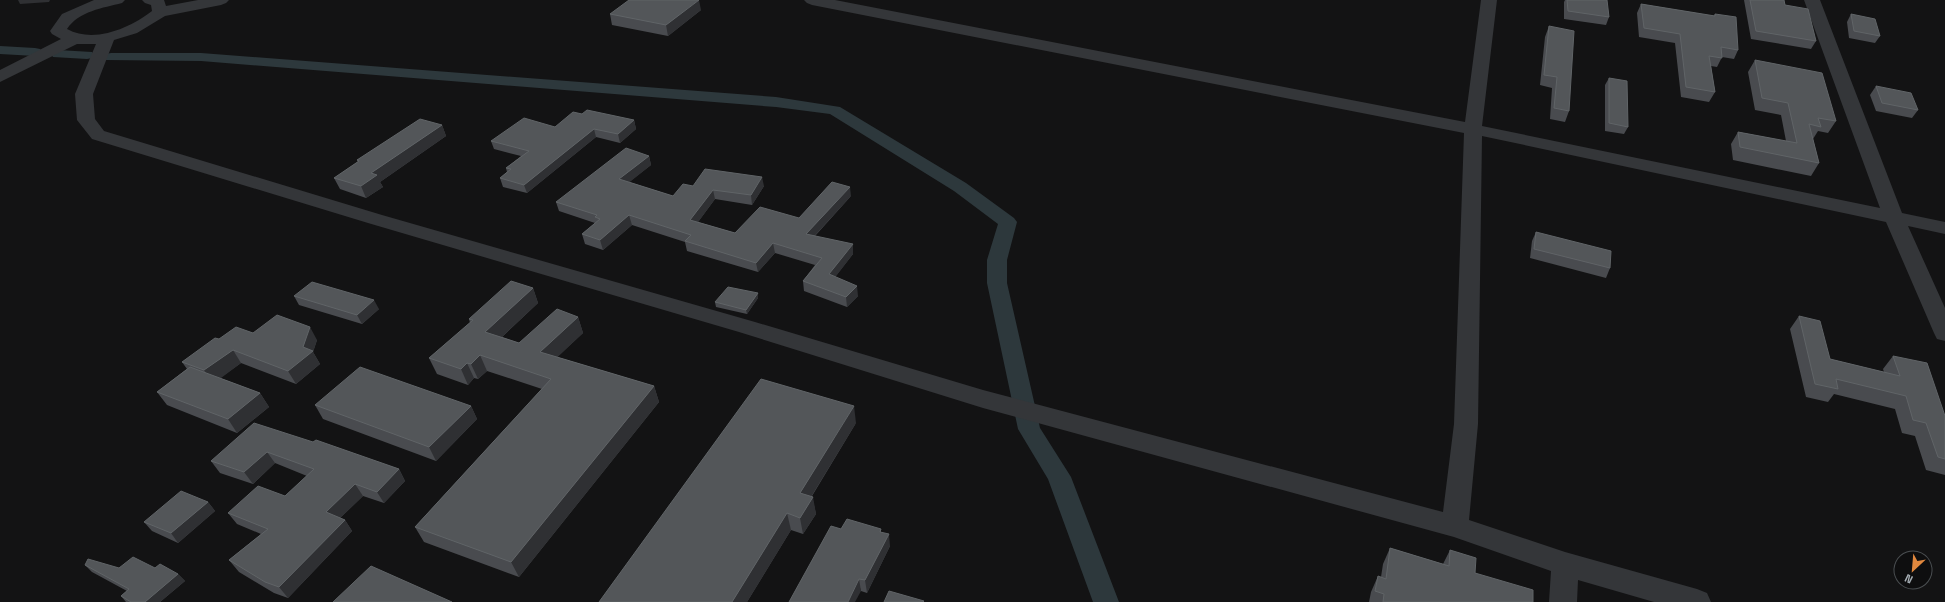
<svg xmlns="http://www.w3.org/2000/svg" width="1945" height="602" viewBox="0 0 1945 602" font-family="'Space Grotesk',sans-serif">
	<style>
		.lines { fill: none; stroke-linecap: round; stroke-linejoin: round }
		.canal { fill: #2d383c; fill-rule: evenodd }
		.minor { fill: #343639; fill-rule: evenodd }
		.wall { fill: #494b4f }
		.shaded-wall { fill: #2f3033 }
		.building { fill: #535659; stroke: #606467 }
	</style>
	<rect width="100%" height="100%" fill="#131314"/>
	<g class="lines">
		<g class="canal">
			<path d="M0 46 35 48 40 49 42 52 40 55 35 56 0 54Z"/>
			<path d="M58 50 92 52 94 55 92 58 87 59 53 57 51 54 53 51Z"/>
			<path d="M111 53H201L776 97 840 107 966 183 1014 218 1017 222 1007 260V283L1040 428 1071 477 1119 602H1093L1048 479 1018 429 987 283V260L998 224 954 191 830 114 776 107 201 61 106 60 104 57 106 54Z"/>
		</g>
		<path class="minor" d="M94 0H125L122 3C103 8 79 11 67 29 94 44 130 28 152 11L151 5 145 3 142 0H164L166 6 198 0H229L226 3 221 5 165 16 137 33 114 40 93 94 95 119 104 131 382 215 755 322 983 390 1443 512 1454 424 1464 133 812 5 807 3 804 0H835L1465 122 1481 0H1497L1482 126 1880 208 1804 0H1820L1902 213 1945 222V234L1908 226 1945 308V341L1937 339 1934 333 1886 222 1482 136 1478 424 1469 520 1565 552 1697 589 1707 593 1711 602H1654L1578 580 1577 602H1549L1551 571 1454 537 983 408 739 332 368 223 92 139 77 120 75 94 96 44H77L0 82V70L61 39 52 34 50 31 62 14Z"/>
	</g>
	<g class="wall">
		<path d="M1565 0H1604L1609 17 1606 25 1564 19V2Z"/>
		<path d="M1744 0H1784L1785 5 1816 41 1811 49 1751 39Z"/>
		<path d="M1641 4 1714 16 1715 14 1738 50 1734 59 1722 57 1717 67 1711 66 1715 92 1709 102 1681 97 1675 43 1639 37 1637 13Z"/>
		<path d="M701 10 668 36 612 25 610 14Z"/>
		<path d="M1851 14 1880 36 1875 43 1849 38 1847 22Z"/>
		<path d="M1549 26 1569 111 1565 122 1550 119 1552 88 1540 85 1545 37Z"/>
		<path d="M1755 60 1836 121 1828 133 1818 131 1813 139 1819 163 1811 176 1733 160 1731 144 1738 132 1786 141 1781 115 1755 110 1748 72Z"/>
		<path d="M1609 78 1628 127 1624 134 1605 131V85Z"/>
		<path d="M1876 86 1918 110 1912 118 1876 111 1870 95Z"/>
		<path d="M582 114 634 120 636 129 620 143 596 137 527 193 503 187 500 178 507 172 506 168 521 156 494 149 491 141 555 127Z"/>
		<path d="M442 125 446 136 380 182 383 187 366 198 340 189 334 178 358 162 357 160Z"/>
		<path d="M649 156 651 165 629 182 673 196 693 186H764L752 205 715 199 698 222 735 233 799 218 851 196 815 236 853 254 835 277 858 296 847 307 804 291 803 281 815 265 775 253 758 272 687 251 685 242 632 225 603 250 585 244 582 234 595 223 559 211 556 202Z"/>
		<path d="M1536 232 1610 268 1606 278 1530 258 1532 241Z"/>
		<path d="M533 288 538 303 502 337 519 343 578 317 583 333 557 357 654 386 659 402 519 577 424 542 415 527 542 389 487 371 478 379 474 378 468 385 437 374 429 358 470 323 469 319Z"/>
		<path d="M758 293V298L747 314 716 307 715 302Z"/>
		<path d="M294 296 379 309 362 324 299 305Z"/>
		<path d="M1799 316 1830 359 1884 372 1883 369 1893 356 1945 416V475L1926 470 1915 436 1902 433 1895 409 1834 394 1828 402 1806 397 1790 329Z"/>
		<path d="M253 333 317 340 313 352 320 364 296 384 241 363 220 378 260 393 269 407 237 433 167 405 157 392 187 369 182 362 219 339Z"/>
		<path d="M315 405 471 406 477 419 436 461 323 419Z"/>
		<path d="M856 423 812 496 816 514 803 534 791 530 747 602H599Z"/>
		<path d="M313 442 399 469 405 481 384 503 363 496 340 518 345 520 352 531 288 598 274 593 239 572 229 560 261 534 237 524 228 513 285 496 307 476 275 463 253 484 220 473 211 461Z"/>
		<path d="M208 502 215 511 178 543 152 531 144 522Z"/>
		<path d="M841 529H881V532L890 546 867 593 861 591Z"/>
		<path d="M1390 548 1443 564 1450 550 1475 573 1533 602H1369L1371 592 1378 576 1381 577 1383 564Z"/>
		<path d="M85 565 119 568H155L178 574 185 581 160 602H126L121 596 127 591 92 572Z"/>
	</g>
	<g class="shaded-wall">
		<path d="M18 0H50L49 2 20 4Z"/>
		<path d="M699 0 701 10 668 36 666 25Z"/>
		<path d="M634 120 636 129 620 143 618 134Z"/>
		<path d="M442 125 446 136 380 182 383 187 366 198 361 186 371 173Z"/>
		<path d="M594 129 596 137 527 193 524 185Z"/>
		<path d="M649 156 651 165 621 189 619 179Z"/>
		<path d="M762 177 764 186 752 205 751 195Z"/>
		<path d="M850 187 851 196 808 243 806 234Z"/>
		<path d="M713 190 715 199 693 229 690 220Z"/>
		<path d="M629 215 632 225 603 250 600 240Z"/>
		<path d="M773 243 775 253 758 272 756 263Z"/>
		<path d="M853 244V254L830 284 829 274Z"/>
		<path d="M857 286 858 296 847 307 846 297Z"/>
		<path d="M533 288 538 303 491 347 485 332Z"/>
		<path d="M758 293V298L747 314 746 310Z"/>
		<path d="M374 300 379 309 362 324 357 315Z"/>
		<path d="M578 317 583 333 546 368 540 352Z"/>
		<path d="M310 327 317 340 313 352 320 364 296 384 288 371 303 347Z"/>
		<path d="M233 350 241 363 213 384 204 370Z"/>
		<path d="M480 355 487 371 478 379 471 364Z"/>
		<path d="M467 363 474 378 468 385 461 369Z"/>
		<path d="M654 386 659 402 519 577 511 562Z"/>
		<path d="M260 393 269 407 237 433 228 419Z"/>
		<path d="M471 406 477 419 436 461 429 447Z"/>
		<path d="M854 406 856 423 803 510 800 493Z"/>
		<path d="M267 452 275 463 253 484 244 472Z"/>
		<path d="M399 469 405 481 384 503 377 492Z"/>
		<path d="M355 484 363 496 334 524 326 512Z"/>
		<path d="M813 497 816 514 803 534 800 518Z"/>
		<path d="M208 502 215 511 178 543 171 533Z"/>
		<path d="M787 513 791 530 747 602H732Z"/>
		<path d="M345 520 352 531 288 598 279 587Z"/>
		<path d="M889 534 890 546 867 593 865 580Z"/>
		<path d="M178 574 185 581 160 602H145Z"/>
		<path d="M859 579 861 591 855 602H848Z"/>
	</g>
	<g class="building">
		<path d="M629 0H699L666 25 610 14Z"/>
		<path d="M1567 0H1607L1609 17 1568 11Z"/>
		<path d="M1750 0H1784L1785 5 1808 9 1816 41 1756 31Z"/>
		<path d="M1641 4 1715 16V14L1736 17 1738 50 1721 47 1722 58 1709 56 1715 92 1686 87 1680 34 1644 28Z"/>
		<path d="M1851 14 1875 19 1880 36 1854 31Z"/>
		<path d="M1549 26 1574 31 1569 111 1554 108 1557 77 1544 75Z"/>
		<path d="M1755 60 1822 73 1836 121 1818 118 1821 127 1809 124 1819 163 1740 147 1738 132 1797 143 1788 103 1762 98Z"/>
		<path d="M1609 78 1627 81 1628 127 1609 123Z"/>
		<path d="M1876 86 1911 93 1918 110 1882 103Z"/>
		<path d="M587 110 634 120 618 134 594 129 524 185 500 178 511 169 506 168 529 151 491 141 524 118 555 127 573 112 582 114Z"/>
		<path d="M420 119 442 125 371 173 377 175 361 186 334 178 359 161 357 160Z"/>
		<path d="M626 148 649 156 619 179 673 196 683 184 693 186 705 169 762 177 751 195 713 190 690 220 735 233 760 207 799 218 832 182 850 187 806 234 853 244 829 274 857 286 846 297 803 281 822 258 773 243 756 263 685 241 691 235 629 215 600 240 582 234 600 219 595 217 597 215 556 202Z"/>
		<path d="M1536 232 1611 251 1610 268 1534 249Z"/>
		<path d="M511 281 533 288 485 332 519 343 557 309 578 317 540 352 654 386 511 562 415 527 551 379 480 355 471 364 467 363 461 369 429 358 473 320 469 319Z"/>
		<path d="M312 282 374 300 357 315 294 296Z"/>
		<path d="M728 287 758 293 746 310 715 302Z"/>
		<path d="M277 315 310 327 303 347 313 351 288 371 233 350 204 370 182 362 215 338 219 339 236 327 253 333Z"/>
		<path d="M1799 316 1820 321 1830 359 1900 376 1893 356 1927 363 1945 416V459L1938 457 1926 423 1913 420 1906 396 1836 379 1838 389 1815 384Z"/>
		<path d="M190 367 260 393 228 419 157 392Z"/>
		<path d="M360 367 471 406 429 447 315 405Z"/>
		<path d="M761 379 854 406 800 493 813 497 800 518 787 513 732 602H599Z"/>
		<path d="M254 423 313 442 316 440 399 469 377 492 355 484 326 512 345 520 279 587 265 582 229 560 268 529 228 513 258 486 285 496 314 469 267 452 244 472 211 461Z"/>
		<path d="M181 491 208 502 171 533 144 522Z"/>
		<path d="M847 519 881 529 880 532 889 534 865 580 859 579 848 602H789L831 526 841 529Z"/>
		<path d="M1390 548 1449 566 1450 550 1476 558 1475 573 1533 590V602H1383L1384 594 1375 591 1378 576 1386 579Z"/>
		<path d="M133 557 155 568 160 564 178 574 145 602H131L121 596 129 589 85 565 88 559 119 568Z"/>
		<path d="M371 566 452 602H333Z"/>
		<path d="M889 591 924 601 923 602H884Z"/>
	</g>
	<g transform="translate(1913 570) rotate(206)"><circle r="19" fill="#0e0e0f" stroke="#4a4e51"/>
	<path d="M0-3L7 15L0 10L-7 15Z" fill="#e1883e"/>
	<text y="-6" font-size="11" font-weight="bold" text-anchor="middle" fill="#a5adb3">N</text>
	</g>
</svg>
